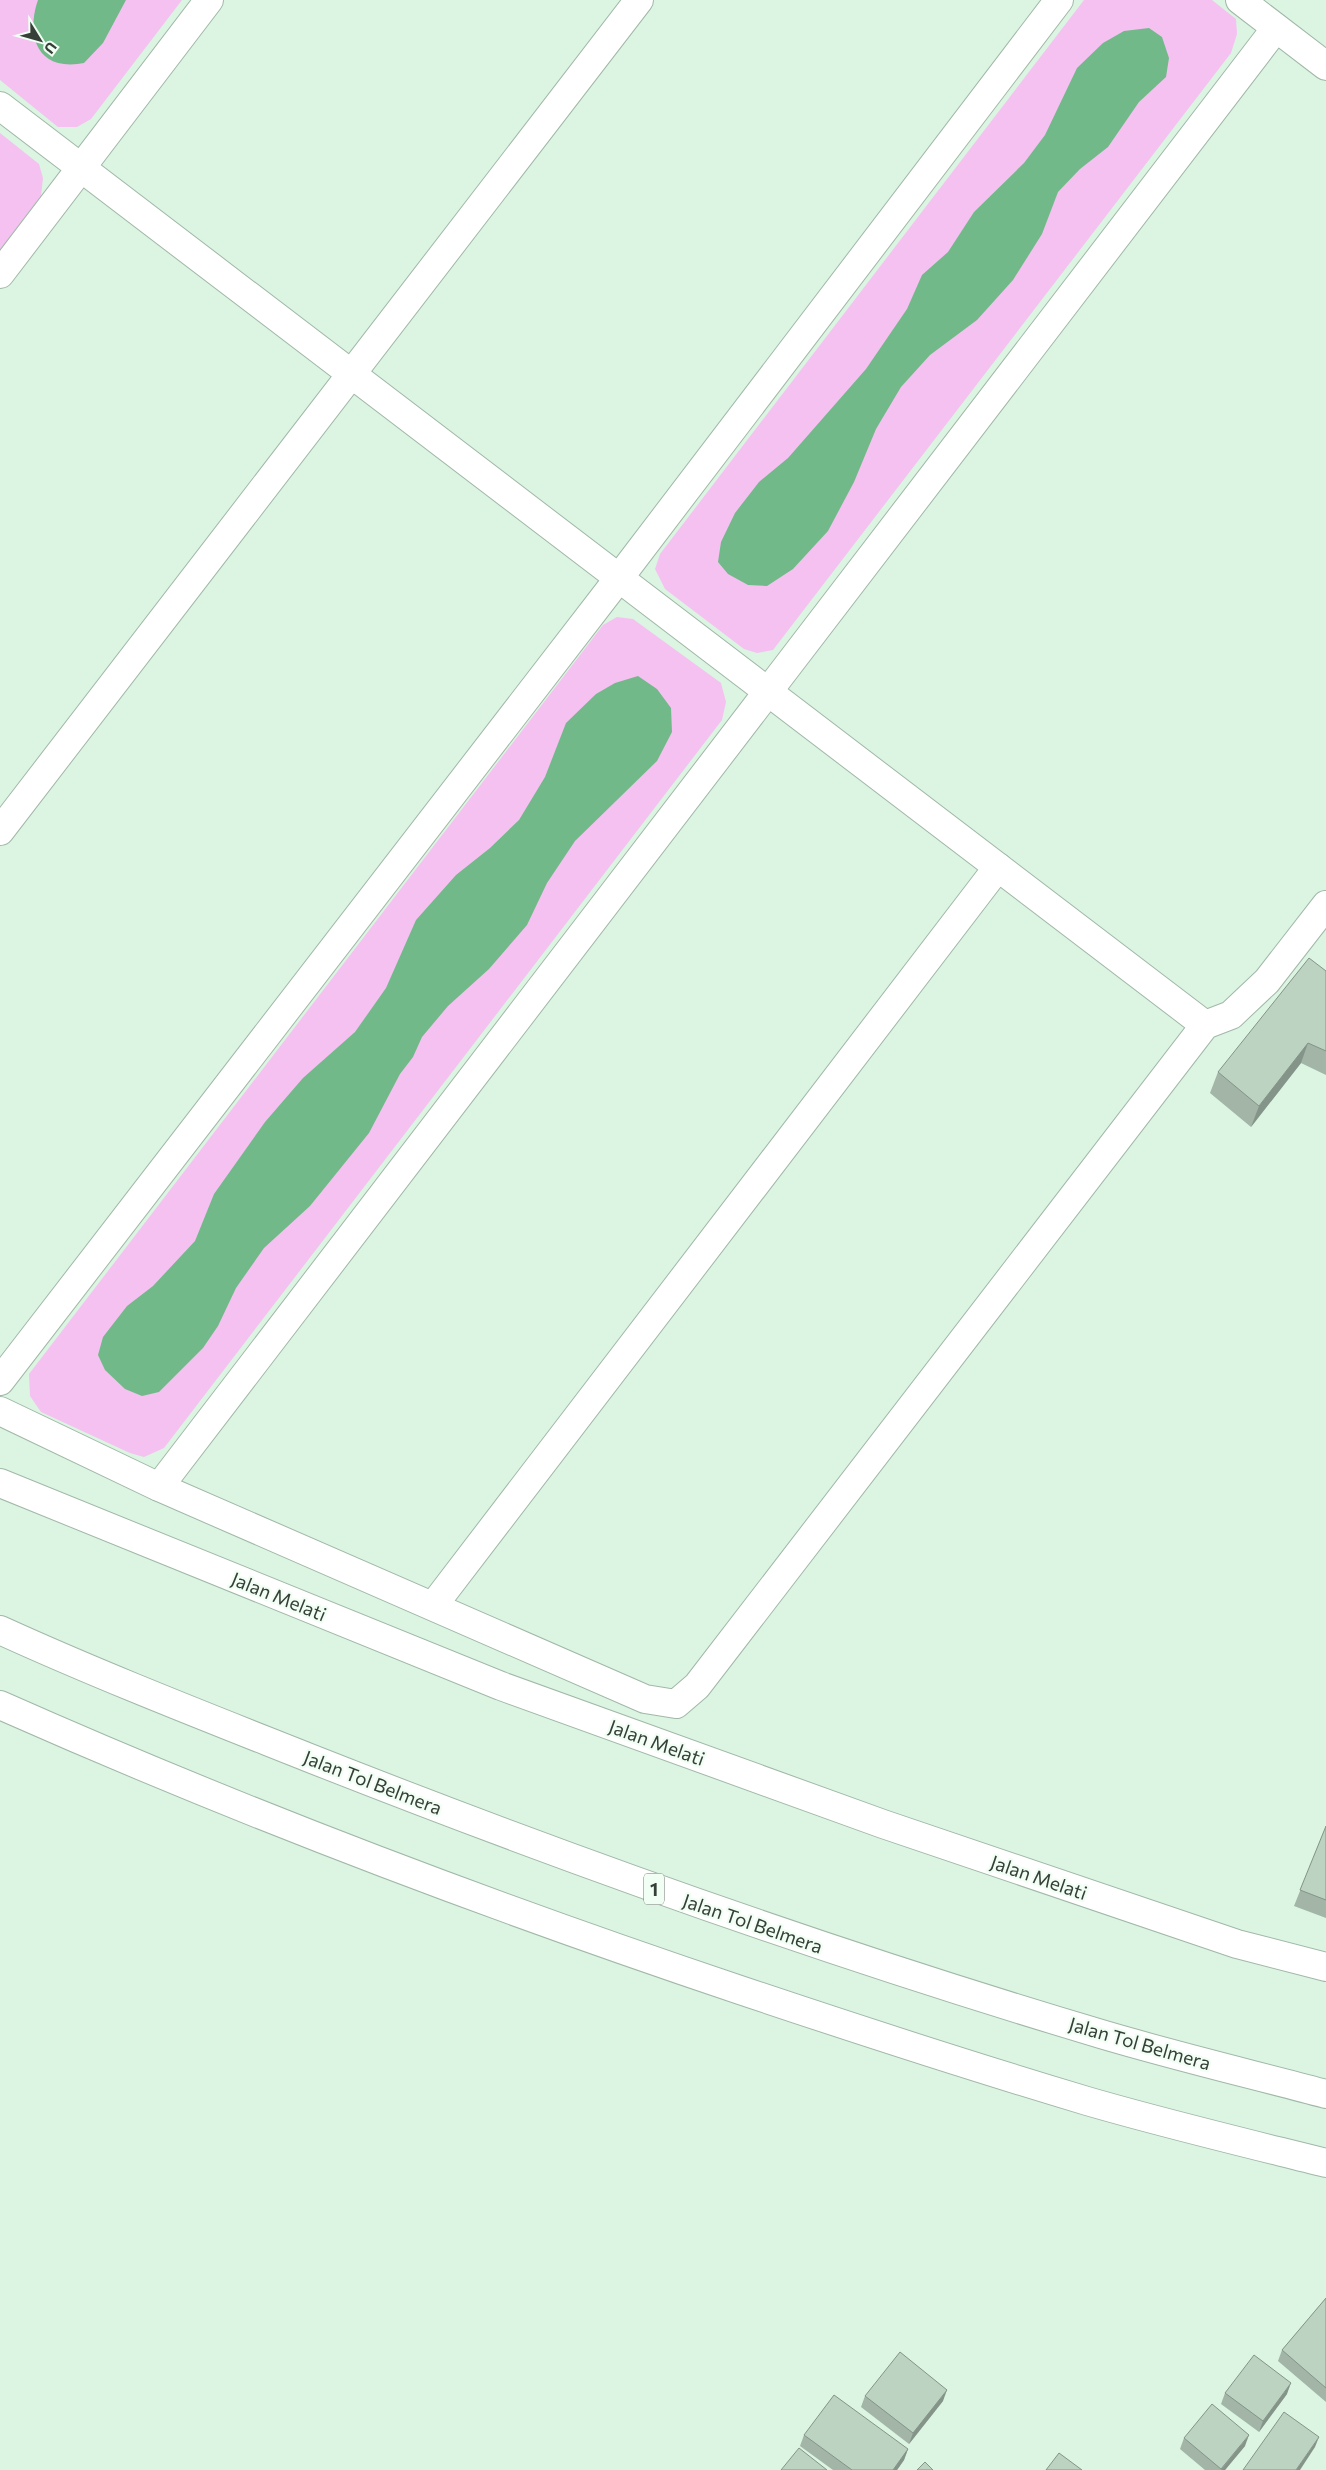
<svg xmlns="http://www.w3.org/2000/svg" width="1326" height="2470" viewBox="0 0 1326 2470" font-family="Commissioner,sans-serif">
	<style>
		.green { fill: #f4c1f1 }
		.water { fill: #71b988 }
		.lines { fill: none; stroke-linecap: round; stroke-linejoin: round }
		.street-casing { stroke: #a1b8a7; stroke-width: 30 }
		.highway-casing { stroke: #a1b8a7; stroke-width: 30 }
		.street { stroke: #fff; stroke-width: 28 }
		.highway { stroke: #fff; stroke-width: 28 }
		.wall { fill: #a2b5a7 }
		.shaded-wall { fill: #849488 }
		.building { fill: #bcd3c2; stroke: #849488 }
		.labels { text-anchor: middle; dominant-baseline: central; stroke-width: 4.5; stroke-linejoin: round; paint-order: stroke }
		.shield { fill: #f0fef3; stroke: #6e7870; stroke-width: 1 }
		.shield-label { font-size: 18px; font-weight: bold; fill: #363f38 }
		.street-label { font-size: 19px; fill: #363f38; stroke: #f0fef3 }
	</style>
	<rect width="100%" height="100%" fill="#dcf4e2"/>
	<g class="green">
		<path d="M0 0H182L91 119 77 127H58L0 80Z"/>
		<path d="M1084 0H1212L1236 19 1237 34 1231 53 773 650 757 653 744 649 665 589 655 569 660 554Z"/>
		<path d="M0 133 39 164 43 178 41 196 0 250Z"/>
		<path d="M617 617 633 619 721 683 726 702 722 720 164 1448 144 1457 130 1453 41 1412 30 1396 29 1374 603 625Z"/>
	</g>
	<g class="water">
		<path d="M38 0H126L103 43 84 63C78 64 71 65 64 64 31 60 29 25 38 0Z"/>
		<path d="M1149 28 1162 37 1169 58 1166 77 1139 102 1108 147 1080 169 1058 192 1042 234 1013 280 977 320 930 355 901 387 876 429 854 482 828 531 793 569 767 586 748 585 728 574 718 562 721 542 735 513 759 482 788 458 866 369 907 309 922 275 948 252 974 212 1024 163 1045 135 1077 68 1103 43 1124 31Z"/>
		<path d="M638 676 657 689 671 708 672 732 657 761 575 841 547 883 527 925 489 969 448 1006 422 1037 413 1057 400 1074 369 1133 310 1206 264 1248 236 1288 218 1326 203 1348 159 1392 142 1396 125 1389 105 1370 98 1355 103 1337 127 1306 153 1286 195 1241 214 1194 265 1122 303 1078 355 1032 386 988 416 920 456 875 490 848 519 820 545 777 566 723 596 694 615 683Z"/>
	</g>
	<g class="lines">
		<defs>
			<g id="street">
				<path d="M1240 0 1326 66"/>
				<path d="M0 106 1205 1025"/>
				<path d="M0 274 209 0"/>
				<path d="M0 831 639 0"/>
				<path d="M0 1381 619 578 1059 0"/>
				<path d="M0 1411 159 1487 645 1699 676 1704 697 1686 1205 1025 1231 1015 1267 981 1326 905"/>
				<path d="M0 1483 501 1686 883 1824 1237 1944 1326 1967"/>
				<path d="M159 1487 1276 28"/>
				<path d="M433 1606 998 867"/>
			</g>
			<g id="highway">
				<path d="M0 1630C101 1676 204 1716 307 1757 568 1860 832 1954 1101 2034 1175 2056 1251 2074 1326 2094"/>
				<path d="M0 1705C241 1812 487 1905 737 1989 853 2028 970 2066 1087 2101 1166 2124 1246 2143 1326 2163"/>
			</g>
		</defs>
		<use href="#street" class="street-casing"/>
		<use href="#highway" class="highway-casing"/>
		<use href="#street" class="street"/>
		<use href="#highway" class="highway"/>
	</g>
	<g class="wall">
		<path d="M1326 971V1075L1301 1063 1251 1127 1210 1093 1218 1072Z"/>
		<path d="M1326 1826V1918L1294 1906Z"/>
		<path d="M1326 2298V2402L1278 2361 1282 2350Z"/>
		<path d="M1225 2393 1287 2394 1259 2432 1221 2404Z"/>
		<path d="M865 2396 943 2401 909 2444 861 2407Z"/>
		<path d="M804 2435 908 2449 904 2460 897 2470H833L800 2446Z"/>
		<path d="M1184 2438 1245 2446 1225 2470H1205L1180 2449Z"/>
	</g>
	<g class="shaded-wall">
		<path d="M1308 1043 1301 1063 1251 1127 1259 1106Z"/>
		<path d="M1291 2383 1287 2394 1259 2432 1263 2421Z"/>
		<path d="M947 2390 943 2401 909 2444 913 2433Z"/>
		<path d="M1249 2435 1245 2446 1225 2470H1221Z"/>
		<path d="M1319 2437 1315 2447 1300 2470H1296Z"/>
		<path d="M908 2449 904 2460 897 2470H893Z"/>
	</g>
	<g class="building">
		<path d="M1309 958 1326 971V1051L1308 1043 1259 1106 1218 1072Z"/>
		<path d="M1326 1826V1900L1300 1890Z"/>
		<path d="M1326 2298V2388L1282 2350Z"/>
		<path d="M900 2352 947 2390 913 2433 865 2396Z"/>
		<path d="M1254 2355 1291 2383 1263 2421 1225 2393Z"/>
		<path d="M834 2395 908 2449 893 2470H852L804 2435Z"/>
		<path d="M1212 2404 1249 2435 1221 2469 1184 2438Z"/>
		<path d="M1284 2412 1319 2437 1296 2470H1243Z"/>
		<path d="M799 2448 827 2470H781Z"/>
		<path d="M1059 2453 1082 2470H1046Z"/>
		<path d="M925 2462 933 2470H917Z"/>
	</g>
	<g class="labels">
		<rect class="shield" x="644" y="1873.5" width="20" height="31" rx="4"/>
		<g class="shield-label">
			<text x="654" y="1889">1</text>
		</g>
		<g class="street-label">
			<text transform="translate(279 1596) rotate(22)">Jalan Melati</text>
			<text transform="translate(657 1742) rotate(20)">Jalan Melati</text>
			<text transform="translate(373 1782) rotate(21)">Jalan Tol Belmera</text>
			<text transform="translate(1039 1877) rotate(19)">Jalan Melati</text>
			<text transform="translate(753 1923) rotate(19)">Jalan Tol Belmera</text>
			<text transform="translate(1140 2043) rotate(16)">Jalan Tol Belmera</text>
		</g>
	</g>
	<g transform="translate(40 40) rotate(127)" stroke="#f0fef3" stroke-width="4" paint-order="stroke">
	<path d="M0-4L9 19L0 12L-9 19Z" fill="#363f38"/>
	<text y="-8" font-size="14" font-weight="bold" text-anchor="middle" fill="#363f38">U</text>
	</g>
</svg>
